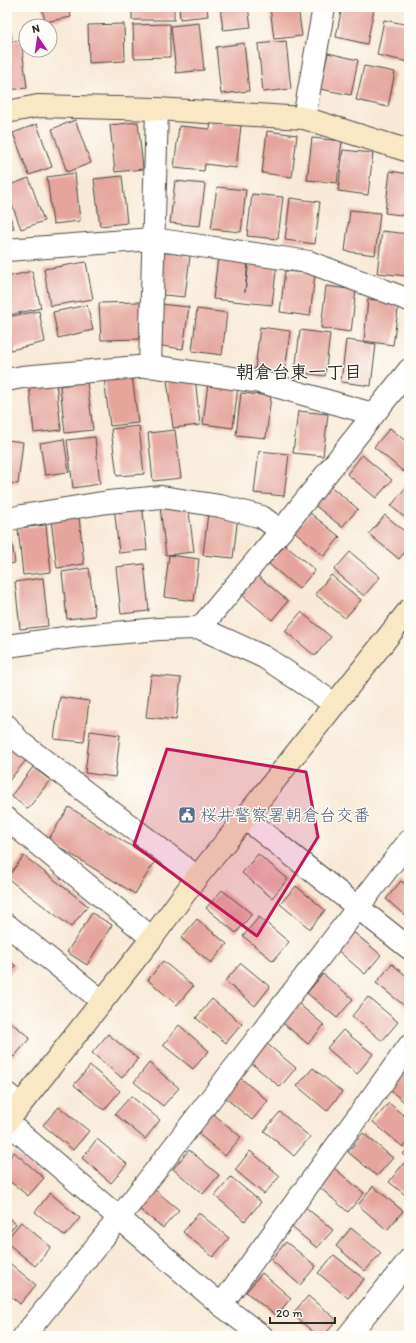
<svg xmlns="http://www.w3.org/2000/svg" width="416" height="1343" viewBox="0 0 416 1343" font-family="Itim,'Klee One',sans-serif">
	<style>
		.building { fill: #e5a59c }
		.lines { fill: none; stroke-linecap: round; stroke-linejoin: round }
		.street-casing { stroke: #4a4845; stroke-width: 24 }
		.secondary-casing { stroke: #4a4845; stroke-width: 24 }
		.street { stroke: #fff; stroke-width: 22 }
		.secondary { stroke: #f8e8c3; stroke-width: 22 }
		.marked { fill: #c2185b; fill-opacity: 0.2; stroke: #c2185b; stroke-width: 3; stroke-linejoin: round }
		.labels { text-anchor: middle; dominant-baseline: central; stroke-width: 3; stroke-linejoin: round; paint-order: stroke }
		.service-label { font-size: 17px; fill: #4e5e75; stroke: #fdfcf7; text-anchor: start }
		.neighbourhood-label { font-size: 18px; font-weight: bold; fill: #2b2b2b; stroke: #fdfcf7 }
	</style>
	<rect width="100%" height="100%" fill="#fdfcf7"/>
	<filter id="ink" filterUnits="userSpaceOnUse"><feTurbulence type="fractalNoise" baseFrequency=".025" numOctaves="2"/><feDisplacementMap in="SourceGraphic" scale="8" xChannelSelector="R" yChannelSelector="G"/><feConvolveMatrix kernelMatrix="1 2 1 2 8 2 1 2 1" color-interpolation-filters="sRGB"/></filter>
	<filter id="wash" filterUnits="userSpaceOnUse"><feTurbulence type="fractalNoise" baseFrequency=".012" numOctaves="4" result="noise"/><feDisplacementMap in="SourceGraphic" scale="16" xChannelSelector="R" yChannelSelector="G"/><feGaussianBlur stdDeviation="0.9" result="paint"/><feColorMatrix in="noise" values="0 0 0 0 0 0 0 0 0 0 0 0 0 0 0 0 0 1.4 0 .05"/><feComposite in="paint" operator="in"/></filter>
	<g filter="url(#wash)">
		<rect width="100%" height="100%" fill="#f8ead7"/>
		<g id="blocks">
			<g class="building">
				<path d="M42 7H69L71 17 45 22Z"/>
				<rect x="132" y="7" width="42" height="13"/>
				<path d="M179 7H207L208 16 180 19Z"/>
				<path d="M220 7H248L251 27 223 30Z"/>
				<path d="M270 7H298L302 36 274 39Z"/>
				<path d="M342 7H365L374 9 367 44 336 37Z"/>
				<path d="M7 9 12 39 7 40Z"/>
				<path d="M384 20 409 25 408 62 377 55Z"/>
				<path d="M199 23 204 70 176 73 171 26Z"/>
				<path d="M124 24 125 61 89 63 88 25Z"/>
				<path d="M170 24V57L134 58 133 25Z"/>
				<path d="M21 40 27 88 7 90V42Z"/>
				<path d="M286 41 291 89 263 92 258 44Z"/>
				<path d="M244 43 249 91 221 94 216 47Z"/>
				<path d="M328 53 358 60 351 95 320 89Z"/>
				<path d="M364 66 395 72 388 107 356 100Z"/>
				<path d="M75 120 91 163 67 172 52 129Z"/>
				<path d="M138 122 143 169 115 172 110 125Z"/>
				<path d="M211 122 241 126 236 168 205 164 204 171 174 168 179 126 210 129Z"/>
				<path d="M37 124 52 167 29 175 13 133Z"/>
				<path d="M267 131 297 135 292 177 262 173Z"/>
				<path d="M312 138 342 141 337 183 307 180Z"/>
				<path d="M343 150 373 153 368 195 338 191Z"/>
				<path d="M390 171 409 174V216L385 213Z"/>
				<path d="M75 173 80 221 53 224 47 177Z"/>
				<path d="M122 176 127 223 100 226 94 179Z"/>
				<path d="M29 178 44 221 21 229 7 191V186Z"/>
				<path d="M175 181 205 184 200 226 170 223Z"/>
				<path d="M217 187 246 190 241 232 211 229Z"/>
				<path d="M252 194 283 197 278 239 247 236Z"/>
				<path d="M290 198 320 202 315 244 285 240Z"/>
				<path d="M7 209 14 228 7 231Z"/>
				<path d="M350 210 380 213 375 255 345 251Z"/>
				<path d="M382 231 409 234V261L407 276 377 273Z"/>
				<path d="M160 252 190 256 185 297 154 294Z"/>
				<path d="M218 257 248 260 245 292 249 260 277 263 272 305 213 299Z"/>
				<path d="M86 262 93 299 50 306 44 269Z"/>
				<path d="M32 271 41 308 9 315 7 305V277Z"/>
				<path d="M285 271 315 274 310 316 280 312Z"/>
				<path d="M326 286 356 290 351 332 321 328Z"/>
				<path d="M368 299 399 303 393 345 364 341Z"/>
				<path d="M140 302 141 339 101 340 99 303Z"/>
				<path d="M159 304 189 307 183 349 154 345Z"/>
				<path d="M87 305 93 330 58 338 53 312Z"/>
				<path d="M197 309 227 313 222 355 192 351Z"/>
				<path d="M39 311 45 342 11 350 7 330V317Z"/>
				<path d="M260 327 290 331 285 373 255 369Z"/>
				<path d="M300 330 330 334 325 376 295 372Z"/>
				<path d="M346 340 376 344 371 386 341 382Z"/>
				<path d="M132 375 138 423 110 426 104 378Z"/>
				<path d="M195 377 200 425 173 428 167 380Z"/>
				<path d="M56 382 61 430 34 433 29 385Z"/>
				<path d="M87 382 93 430 65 433 60 386Z"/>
				<path d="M208 383 238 386 233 428 203 424Z"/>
				<path d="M409 385V400L402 394Z"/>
				<path d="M241 393 271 396 266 438 236 435Z"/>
				<path d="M298 411 328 414 323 456 293 453Z"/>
				<path d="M139 426 144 474 117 476 111 429Z"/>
				<path d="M390 428 409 444V466L404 472 374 447Z"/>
				<path d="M175 430 181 478 153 481 148 433Z"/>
				<path d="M95 437 100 484 73 488 67 440Z"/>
				<path d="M64 439 69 472 45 475 40 443Z"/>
				<path d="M7 440 23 442 18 484 7 483Z"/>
				<path d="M259 451 289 454 284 496 254 493Z"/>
				<path d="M362 455 392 480 376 498 347 474Z"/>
				<path d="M328 484 358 509 342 527 312 503Z"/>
				<path d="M406 487 409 490V521L391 506Z"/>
				<path d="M142 503 147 550 119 553 114 506Z"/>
				<path d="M188 504 194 552 166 555 160 507Z"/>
				<path d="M208 513 238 516 233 558 203 555Z"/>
				<path d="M310 513 340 537 324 556 294 531Z"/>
				<path d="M385 515 409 535V547L399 559 369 534Z"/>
				<path d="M79 517 84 564 57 568 51 520Z"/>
				<path d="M46 525 51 572 23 575 18 528Z"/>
				<path d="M12 542 15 563 7 564V543Z"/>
				<path d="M285 545 315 570 299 589 269 564Z"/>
				<path d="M350 552 380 577 364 596 334 570Z"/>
				<path d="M169 555 199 559 194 601 164 597Z"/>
				<path d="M144 564 149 611 121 614 116 567Z"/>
				<path d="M89 568 95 616 67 619 62 572Z"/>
				<path d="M331 575 361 600 345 618 315 594Z"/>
				<path d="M258 576 288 601 272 620 242 595Z"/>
				<path d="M43 578 48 626 20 629 15 582Z"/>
				<path d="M301 612 331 637 315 656 285 631Z"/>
				<path d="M151 675 181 678 176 720 146 717Z"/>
				<path d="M60 697 89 701 84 742 54 739Z"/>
				<path d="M90 731 120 735 115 777 85 773Z"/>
				<path d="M7 742 27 759 7 783Z"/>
				<path d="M33 767 50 780 28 809 11 796Z"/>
				<path d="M69 807 155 861 135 894 48 840Z"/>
				<path d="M258 854 288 879 272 898 242 873Z"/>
				<path d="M24 856 88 906 71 927 7 878Z"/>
				<path d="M401 881 409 887V919L386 899Z"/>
				<path d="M296 886 325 910 310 929 280 904Z"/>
				<path d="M222 890 252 914 236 933 206 908Z"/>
				<path d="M92 913 112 925 87 965 67 952Z"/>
				<path d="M259 917 289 942 273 961 243 936Z"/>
				<path d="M197 919 227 944 211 963 181 938Z"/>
				<path d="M351 930 381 955 365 974 336 949Z"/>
				<path d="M7 959 16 966 7 977Z"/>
				<path d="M163 961 193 986 177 1005 148 980Z"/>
				<path d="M241 963 270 987 255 1006 225 981Z"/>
				<path d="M392 964 409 978V1004L406 1007 376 983Z"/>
				<path d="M323 974 353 999 337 1018 307 993Z"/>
				<path d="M368 997 398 1022 382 1041 352 1016Z"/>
				<path d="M212 999 242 1024 226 1043 196 1018Z"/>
				<path d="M294 1000 324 1025 308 1044 278 1019Z"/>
				<path d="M7 1019 30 1038 14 1057 7 1051Z"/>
				<path d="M179 1025 209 1051 193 1069 163 1045Z"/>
				<path d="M343 1030 373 1054 357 1074 327 1048Z"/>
				<path d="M108 1034 138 1059 122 1078 92 1053Z"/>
				<path d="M266 1043 296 1068 280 1087 250 1062Z"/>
				<path d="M149 1063 179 1088 163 1106 134 1082Z"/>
				<path d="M90 1066 120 1091 104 1110 74 1085Z"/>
				<path d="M313 1068 342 1092 327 1111 297 1086Z"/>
				<path d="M405 1070 409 1074V1106L390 1090Z"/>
				<path d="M238 1076 268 1101 252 1120 222 1095Z"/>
				<path d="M131 1096 160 1120 145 1139 115 1114Z"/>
				<path d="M389 1103 409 1120V1139L403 1147 373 1122Z"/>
				<path d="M59 1107 89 1131 73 1150 43 1125Z"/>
				<path d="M211 1112 241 1137 225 1156 195 1131Z"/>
				<path d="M280 1112 310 1137 294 1156 264 1131Z"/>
				<path d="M363 1133 393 1158 377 1176 348 1152Z"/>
				<path d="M97 1139 127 1164 111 1183 82 1158Z"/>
				<path d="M409 1147V1158L403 1154Z"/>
				<path d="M189 1150 219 1175 203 1194 173 1169Z"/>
				<path d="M250 1151 280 1176 264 1194 235 1170Z"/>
				<path d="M14 1152 44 1178 28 1196 7 1179V1160Z"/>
				<path d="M404 1163 409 1167V1198L389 1182Z"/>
				<path d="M334 1168 364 1193 348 1212 318 1186Z"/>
				<path d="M231 1177 261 1202 245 1221 215 1196Z"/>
				<path d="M149 1185 179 1210 163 1228 133 1204Z"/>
				<path d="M373 1186 403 1211 387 1230 358 1205Z"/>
				<path d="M50 1193 80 1218 65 1236 35 1212Z"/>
				<path d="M303 1205 333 1230 317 1248 288 1224Z"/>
				<path d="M199 1213 229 1238 213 1257 183 1232Z"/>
				<path d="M7 1217 16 1224 7 1234Z"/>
				<path d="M21 1222 51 1247 35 1266 7 1243V1239Z"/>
				<path d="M351 1228 381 1253 365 1271 336 1246Z"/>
				<path d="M286 1242 316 1266 300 1285 271 1260Z"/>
				<path d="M334 1255 364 1279 348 1298 318 1273Z"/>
				<path d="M7 1261 36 1285 20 1304 7 1293Z"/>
				<path d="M262 1273 291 1298 276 1316 246 1292Z"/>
				<path d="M308 1296 337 1320 324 1336H318L292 1314Z"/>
			</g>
		</g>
	</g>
	<g filter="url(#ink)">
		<use href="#blocks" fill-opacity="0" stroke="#4a4845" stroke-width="1"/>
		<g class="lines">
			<defs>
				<g id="street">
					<path d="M304 118 324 7"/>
					<path d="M7 250 153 239 309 262 409 300"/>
					<path d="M150 366 157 109"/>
					<path d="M7 380 22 377 150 366 261 382 373 414"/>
					<path d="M7 520 22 516 108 502 162 497 220 506 262 517 281 531"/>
					<path d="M200 628 281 531 409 370"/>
					<path d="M7 646 72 637 159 629 200 628 264 657 335 704"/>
					<path d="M7 726 20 742 197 877"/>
					<path d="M245 818 409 948"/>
					<path d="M7 819 152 938"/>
					<path d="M7 925 102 1001"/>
					<path d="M7 1094 20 1105"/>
					<path d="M7 1122 221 1305 262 1336"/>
					<path d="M221 1305 409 1046"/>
					<path d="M24 1336 119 1218 409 841"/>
					<path d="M348 1336 409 1260"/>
				</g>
				<g id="secondary">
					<path d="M7 112 38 106 157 109 304 118 409 151"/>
					<path d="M7 1122 152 938 197 877 245 818 409 610"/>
				</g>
			</defs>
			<use href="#street" class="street-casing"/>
			<use href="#secondary" class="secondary-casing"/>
			<use href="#street" class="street"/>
			<use href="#secondary" class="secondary"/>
		</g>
	</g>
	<path class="marked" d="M167 749 306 772 318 837 257 936 134 845Z"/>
	<defs>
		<symbol id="civic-square" viewBox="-11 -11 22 22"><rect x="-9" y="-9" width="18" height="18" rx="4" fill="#5c6f8a" stroke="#fdfcf7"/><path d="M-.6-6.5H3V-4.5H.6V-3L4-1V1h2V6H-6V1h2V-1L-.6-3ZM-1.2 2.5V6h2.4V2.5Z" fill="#fff"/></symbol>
	</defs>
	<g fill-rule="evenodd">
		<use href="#civic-square" x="177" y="805" width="20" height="20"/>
	</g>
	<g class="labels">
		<g class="service-label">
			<text x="200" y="815">桜井警察署朝倉台交番</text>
		</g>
		<g class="neighbourhood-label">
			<text x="299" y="372">朝倉台東一丁目</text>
		</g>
	</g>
	<rect width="416" height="1343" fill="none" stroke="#fdfcf7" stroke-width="24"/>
	<g transform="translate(38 38) rotate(347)"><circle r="19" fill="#fdfcf7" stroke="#a9a8a5"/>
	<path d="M0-3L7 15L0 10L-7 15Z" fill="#b5179e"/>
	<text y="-6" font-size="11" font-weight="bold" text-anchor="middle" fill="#2b2b2b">N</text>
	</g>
	<path d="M270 1317v6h65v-6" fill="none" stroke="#2b2b2b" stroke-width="2"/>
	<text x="276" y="1317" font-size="12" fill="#2b2b2b" stroke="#fdfcf7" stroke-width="3" paint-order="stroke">20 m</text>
</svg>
